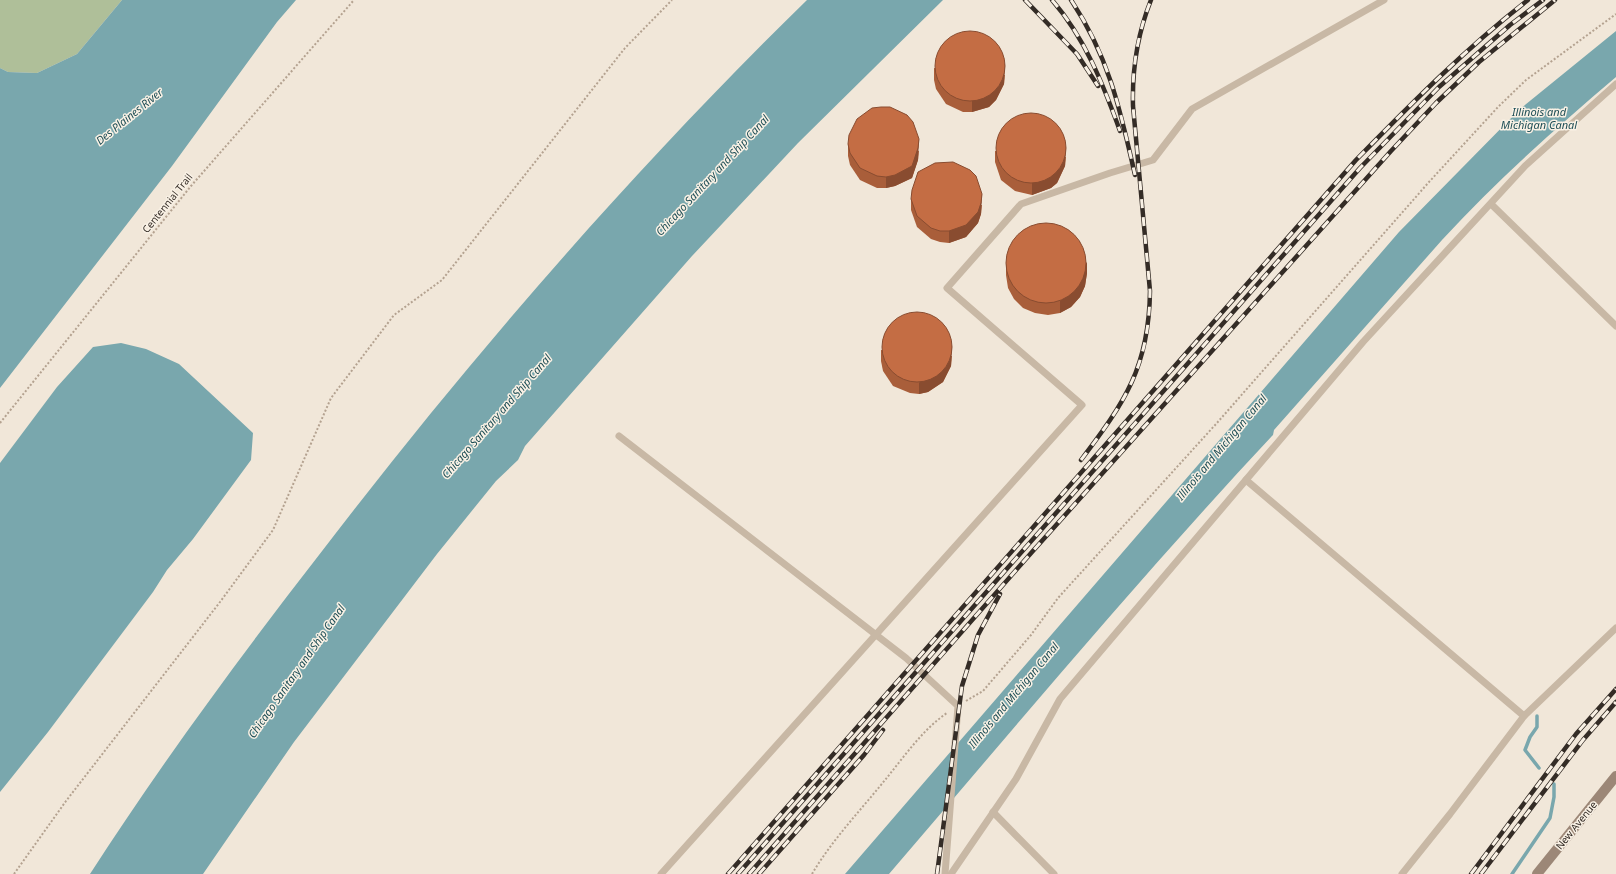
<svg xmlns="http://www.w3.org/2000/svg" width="1616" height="874" viewBox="0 0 1616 874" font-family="'Noto Sans',sans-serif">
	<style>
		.green { fill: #afbf99 }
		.water { fill: #79a7ad }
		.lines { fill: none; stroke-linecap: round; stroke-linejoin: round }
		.stream { stroke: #79a7ad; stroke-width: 3.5 }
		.path { stroke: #b4a290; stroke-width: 2; stroke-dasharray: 2 2; stroke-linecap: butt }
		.service { stroke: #c8b8a5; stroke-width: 7 }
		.secondary { stroke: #9c8777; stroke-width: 10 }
		.rail-casing { stroke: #342c26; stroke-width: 4.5 }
		.rail { stroke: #f9f1e5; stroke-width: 3; stroke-dasharray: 9; stroke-linecap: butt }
		.wall { fill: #a95e3a }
		.shaded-wall { fill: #894c30 }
		.building { fill: #c46d44; stroke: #894c30 }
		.labels { text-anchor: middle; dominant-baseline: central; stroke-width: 3; stroke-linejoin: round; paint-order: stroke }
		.street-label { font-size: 10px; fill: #342c26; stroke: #f9f1e5 }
		.water-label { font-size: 11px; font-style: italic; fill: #1d4d55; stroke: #f9f1e5 }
	</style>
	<rect width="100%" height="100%" fill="#f1e7d9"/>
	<path class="green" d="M0 0H122L77 54 37 73 8 72 0 68Z"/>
	<g class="water">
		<path d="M122 0H296L277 22 172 166 0 388V68L8 72 37 73 77 54Z"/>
		<path d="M807 0H943L798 143 692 256 525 446 518 460 496 481 437 554 294 742 203 874H90C161 764 239 658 319 555 469 359 631 172 807 0Z"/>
		<path d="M1616 31V77C1556 128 1496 181 1442 240L1274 430 1273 435C1140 577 1016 726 889 874H845L1399 232 1520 109Z"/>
		<path d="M121 343 146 349 179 364 253 433 251 460 193 539 167 570 153 592 48 732 0 792V463L57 387 93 347Z"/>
	</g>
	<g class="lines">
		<g class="stream">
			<path d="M1537 716V727L1530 737 1525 750 1539 768"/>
			<path d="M1512 874 1550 818 1554 797V784"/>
		</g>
		<g class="path">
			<path d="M0 423 191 186 354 0"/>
			<path d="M966 701 983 691 1031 635 1058 598 1216 424 1429 182 1498 107 1526 80 1616 14"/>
			<path d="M14 874 66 801 220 602 273 530 331 398 394 315 442 280 625 48 672 0"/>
			<path d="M812 874C832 840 860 811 885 780 904 757 922 730 947 713"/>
		</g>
		<g class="service">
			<path d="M1491 204 1616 326"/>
			<path d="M619 436 906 658 958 706 945 874"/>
			<path d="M1246 480 1524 716"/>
			<path d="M993 812 1054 874"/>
			<path d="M661 874 1082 405 947 288 1021 204 1110 173 1153 160 1192 109 1384 0"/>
			<path d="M951 874 1016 779 1060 699 1363 342 1525 166 1616 84"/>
			<path d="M1402 874 1450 814 1524 716 1616 628"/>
		</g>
		<path class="secondary" d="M1537 874 1616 776"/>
		<defs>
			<g id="rail">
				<path d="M1025 0 1077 54 1098 86"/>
				<path d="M1052 0C1085 38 1103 84 1120 131"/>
				<path d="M1071 0C1109 57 1120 109 1135 175"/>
				<path d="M1081 460C1125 402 1149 367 1150 291L1133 106C1132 69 1137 35 1151 0"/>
				<path d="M728 874 1356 160C1411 104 1466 48 1528 0"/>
				<path d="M738 874 1360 168 1439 87 1510 25 1543 0"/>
				<path d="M749 874 1032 552 1391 151 1436 103 1479 62 1555 0"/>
				<path d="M759 874 864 755 883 730"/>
				<path d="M937 874 962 686 978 635 1000 594"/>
				<path d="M1471 874 1576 734 1616 689"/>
				<path d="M1481 874 1583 740 1616 702"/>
			</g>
		</defs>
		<use href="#rail" class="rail-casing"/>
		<use href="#rail" class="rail"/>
	</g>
	<g class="wall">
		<path d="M934 68 1005 75 1004 84 996 100 989 107 972 112H963L946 104 936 89 934 80Z"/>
		<path d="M848 144 919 151 918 160 912 178 895 186 886 188H877L860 180 850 165 848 156Z"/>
		<path d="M995 151 1066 157 1065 166 1057 183 1051 188 1032 195 1015 191 1001 180 995 162Z"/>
		<path d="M911 199 982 205 981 214 978 223 966 237 949 243 940 242 931 239 917 227 911 210Z"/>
		<path d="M1006 264 1087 273 1085 286 1080 297 1071 307 1060 313 1048 315 1035 313 1023 308 1014 299 1008 288 1006 275Z"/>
		<path d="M881 350 952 356 951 366 943 382 928 392 919 394 910 393 893 386 883 371 881 361Z"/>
	</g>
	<g class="shaded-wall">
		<path d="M1005 63 1004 84 996 100 989 107 972 112V101Z"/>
		<path d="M919 139 918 160 912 178 895 186 886 188V177Z"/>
		<path d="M1066 146 1065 166 1057 183 1051 188 1032 195V183Z"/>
		<path d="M982 194 981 214 978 223 966 237 949 243V231Z"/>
		<path d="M1087 262V273L1085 286 1080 297 1071 307 1060 313V301Z"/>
		<path d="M952 345 951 366 943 382 928 392 919 394V383Z"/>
	</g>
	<g class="building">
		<circle cx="970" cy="66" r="35"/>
		<path d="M881 107H890L907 115 913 122 919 139 918 148 912 166 895 175 886 177 877 176 860 168 850 153 848 144 849 135 857 119 872 108Z"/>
		<circle cx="1031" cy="148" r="35"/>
		<path d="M953 162 970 170 976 176 982 194 981 203 978 212 966 225 949 231H940L931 228 917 216 911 199 912 190 918 172 935 163Z"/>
		<circle cx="1046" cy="263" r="40"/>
		<circle cx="917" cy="347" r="35"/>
	</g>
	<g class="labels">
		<g class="street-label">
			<text transform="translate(167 203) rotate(-51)">Centennial Trail</text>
			<text transform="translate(1576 825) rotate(-51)">New Avenue</text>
		</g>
		<g class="water-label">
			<text x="1539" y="111">Illinois and<tspan x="1539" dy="13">Michigan Canal</tspan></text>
			<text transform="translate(129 116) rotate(-39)">Des Plaines River</text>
			<text transform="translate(712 175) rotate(-47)">Chicago Sanitary and Ship Canal</text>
			<text transform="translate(496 416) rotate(-49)">Chicago Sanitary and Ship Canal</text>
			<text transform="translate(1221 447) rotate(-50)">Illinois and Michigan Canal</text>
			<text transform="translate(296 671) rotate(-55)">Chicago Sanitary and Ship Canal</text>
			<text transform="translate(1013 695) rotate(-50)">Illinois and Michigan Canal</text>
		</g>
	</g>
</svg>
